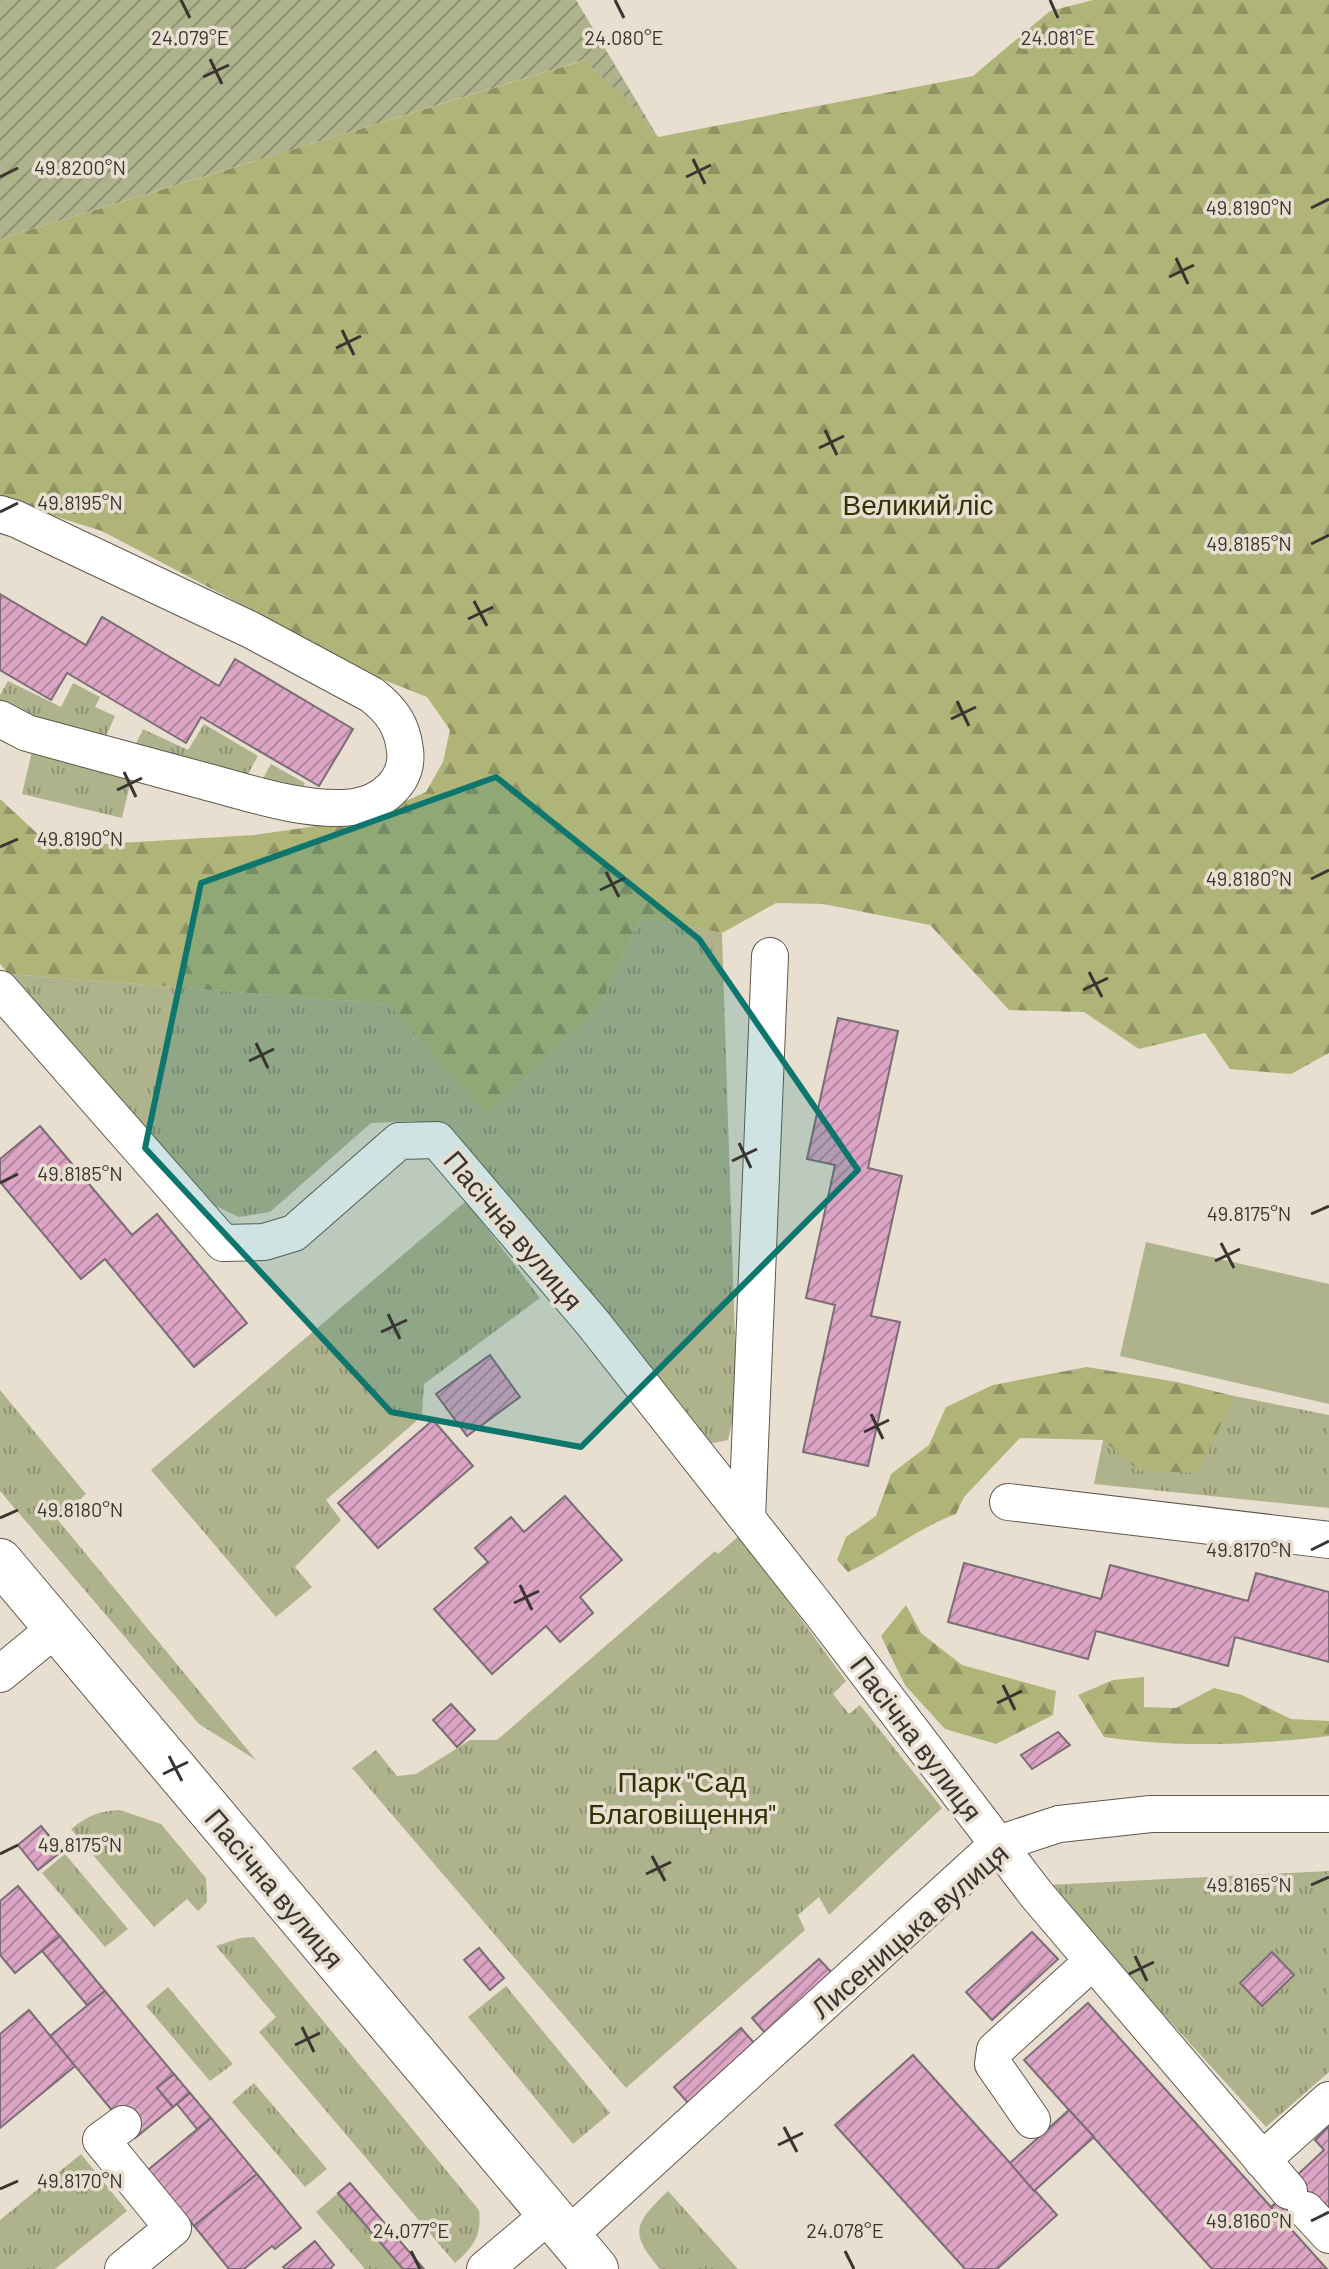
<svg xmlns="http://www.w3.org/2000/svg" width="1329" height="2269" viewBox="0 0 1329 2269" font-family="Barlow,sans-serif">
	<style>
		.grass { fill: url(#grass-tufts) }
		.forest { fill: url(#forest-firs) }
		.garden { fill: url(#garden-furrows) }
		.pitch { fill: #afb38c }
		.building { fill: url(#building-hatch); stroke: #7b6d75; stroke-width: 2 }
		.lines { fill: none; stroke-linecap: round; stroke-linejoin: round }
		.minor-casing { stroke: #60594d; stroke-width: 38 }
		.major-casing { stroke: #60594d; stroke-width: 46 }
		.minor { stroke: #fff; stroke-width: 36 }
		.major { stroke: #fff; stroke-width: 44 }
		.marked { fill: #0f766e; fill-opacity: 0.2; stroke: #0f766e; stroke-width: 6; stroke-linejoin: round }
		.ticks { fill: none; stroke: #393631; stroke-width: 3 }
		.labels { text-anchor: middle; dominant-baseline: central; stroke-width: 7; stroke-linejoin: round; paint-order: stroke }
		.park-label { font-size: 28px; fill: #303202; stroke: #e8dfd1 }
		.street-label { font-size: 28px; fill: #393631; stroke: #e8dfd1 }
		.ticks-label { font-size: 20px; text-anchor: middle; fill: #393631; stroke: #e8dfd1; stroke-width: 7; stroke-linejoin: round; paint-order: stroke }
	</style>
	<defs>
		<pattern id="grass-tufts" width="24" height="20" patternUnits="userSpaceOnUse" patternTransform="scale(2)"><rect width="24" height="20" fill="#afb38c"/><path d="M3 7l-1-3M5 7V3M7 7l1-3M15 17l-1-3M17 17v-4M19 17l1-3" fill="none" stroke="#8f9273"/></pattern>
		<pattern id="forest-firs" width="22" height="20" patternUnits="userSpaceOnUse" patternTransform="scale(2)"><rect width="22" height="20" fill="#afb479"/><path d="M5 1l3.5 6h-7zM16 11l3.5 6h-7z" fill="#8f9364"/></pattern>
		<pattern id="garden-furrows" width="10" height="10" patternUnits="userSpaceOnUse" patternTransform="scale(2)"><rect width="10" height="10" fill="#afb38c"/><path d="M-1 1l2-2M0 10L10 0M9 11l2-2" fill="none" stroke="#8f9273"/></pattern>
		<pattern id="building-hatch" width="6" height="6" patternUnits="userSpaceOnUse" patternTransform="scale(2)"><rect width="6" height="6" fill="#dda5c5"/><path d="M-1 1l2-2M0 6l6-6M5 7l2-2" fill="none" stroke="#b487a1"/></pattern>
	</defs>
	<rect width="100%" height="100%" fill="#e8dfd1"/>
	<g class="grass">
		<path d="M8 681 61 707 73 683 100 697 95 707 115 716 102 745 56 730 0 702V695Z"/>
		<path d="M204 724 258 756 243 783 133 750 143 729 188 750Z"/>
		<path d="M33 747 133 772 122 818 22 794Z"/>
		<path d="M271 764 305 783 295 799 258 787Z"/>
		<path d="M641 917 722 933 737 1401 728 1440 704 1445 470 1167 414 1121 371 1123 270 1212 239 1217 207 1202 9 974 388 1004 488 1113 598 1009Z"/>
		<path d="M466 1201 540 1298 424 1384 422 1416 326 1500 341 1520 295 1567 312 1587 276 1617 151 1470Z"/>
		<path d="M0 1390 86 1494 58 1520 256 1760 199 1724 0 1491Z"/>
		<path d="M1234 1396 1329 1415V1508L1094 1484 1103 1440Z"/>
		<path d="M740 1535 846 1681 833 1694 849 1714 860 1705 942 1808 829 1915 819 1897 798 1915 805 1930 626 2088 352 1768 376 1750 397 1776 416 1774 470 1740H497L715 1551 718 1554Z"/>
		<path d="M120 1810 161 1824 206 1878 207 1902 198 1911 187 1899 154 1927 71 1829C87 1816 99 1811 120 1810Z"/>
		<path d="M65 1854 128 1929 105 1947 42 1873Z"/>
		<path d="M1329 1871V2072L1266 2127 1046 1885Z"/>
		<path d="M254 1937 479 2210C482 2235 474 2247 455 2263L259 2032 276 2017 216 1946 240 1938Z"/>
		<path d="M506 1986 610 2113 573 2144 468 2017Z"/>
		<path d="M168 1987 233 2064 210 2081 146 2006Z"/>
		<path d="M254 2083 327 2169 305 2187 232 2102Z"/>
		<path d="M81 2154 127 2211 55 2269H0V2220Z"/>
		<path d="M668 2191 738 2269H660C628 2232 635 2223 668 2191Z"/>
		<path d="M338 2193 403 2269H365L316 2212Z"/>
	</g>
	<g class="forest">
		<path d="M1093 0H1329V1053L1291 1074 1230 1069 1205 1033 1139 1049 1084 1012 1009 1010 930 925 823 904 776 903 722 933 641 917 598 1009 487 1114 388 1004 9 974 0 964V799L52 847 254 835 366 819 426 792 443 762 450 730 427 697 384 680 102 531 0 499V239L585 60 630 103 658 137 973 76 1050 11Z"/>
		<path d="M1087 1367 1177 1382 1234 1396 1198 1473 1139 1471 1103 1440 1020 1438 964 1497 956 1514C914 1530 887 1554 848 1572L837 1560 846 1537 876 1516 891 1474 929 1445 946 1407 993 1385Z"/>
		<path d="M906 1605 921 1633 962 1665 1056 1691 1053 1715 996 1744 945 1729 905 1685 881 1636Z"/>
		<path d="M1144 1677V1707L1176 1708 1214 1688 1242 1695 1291 1719 1329 1721V1736C1253 1745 1179 1748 1104 1737L1078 1695 1113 1680Z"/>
	</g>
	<path class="garden" d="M0 0H576L658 137 630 103 584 60 0 239Z"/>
	<path class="pitch" d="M1146 1242 1329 1284V1404L1120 1356Z"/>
	<g class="building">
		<path d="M0 594 86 645 102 617 219 686 235 659 353 729 319 786 201 717 186 743 67 673 51 700 0 670Z"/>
		<path d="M838 1018 898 1031 868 1168 902 1176 871 1316 900 1322 868 1466 803 1452 835 1305 806 1298 835 1165 807 1159Z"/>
		<path d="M40 1126 132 1235 157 1214 247 1323 194 1367 105 1259 81 1279 0 1182V1159Z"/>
		<path d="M490 1355 520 1397 467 1436 436 1394Z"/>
		<path d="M433 1420 473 1466 378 1548 338 1503Z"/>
		<path d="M565 1496 622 1560 580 1597 593 1613 560 1642 546 1626 492 1674 434 1609 488 1562 475 1548 511 1517 524 1532Z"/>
		<path d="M964 1563 1101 1599 1110 1565 1248 1601 1256 1573 1329 1592V1662L1235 1637 1228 1666 1096 1631 1088 1659 948 1622Z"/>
		<path d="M451 1704 475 1730 457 1747 433 1720Z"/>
		<path d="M1058 1732 1070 1745 1032 1769 1021 1755Z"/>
		<path d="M41 1826 62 1851 38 1870 18 1845Z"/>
		<path d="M18 1886 60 1936 15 1973 0 1955V1901Z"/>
		<path d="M1032 1932 1058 1959 992 2020 966 1992Z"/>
		<path d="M60 1936 105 1991 87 2005 42 1951Z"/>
		<path d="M479 1948 504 1978 490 1990 464 1960Z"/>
		<path d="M1272 1952 1294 1975 1262 2006 1240 1983Z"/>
		<path d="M819 1959 834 1975 766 2034 752 2018Z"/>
		<path d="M105 1991 174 2074 157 2088 173 2107 135 2138 50 2036Z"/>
		<path d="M1088 2003 1271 2207 1327 2269H1212L1069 2110 1024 2060Z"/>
		<path d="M29 2010 75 2066 0 2128V2034Z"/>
		<path d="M741 2028 755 2044 688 2103 674 2087Z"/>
		<path d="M913 2055 1057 2215 997 2269H965L835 2125Z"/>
		<path d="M174 2074 190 2093 173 2107 157 2088Z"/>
		<path d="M190 2093 211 2118 197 2129 177 2104Z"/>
		<path d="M1069 2110 1094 2137 1034 2191 1010 2163Z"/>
		<path d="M211 2118 257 2174 194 2226 148 2170Z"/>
		<path d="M1329 2126V2215L1294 2178 1324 2150 1315 2140Z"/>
		<path d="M257 2174 301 2228 275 2249 272 2246 244 2269H229L194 2226Z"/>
		<path d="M1299 2182 1316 2201 1288 2226 1271 2207Z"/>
		<path d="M350 2183 424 2269H403L338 2193Z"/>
		<path d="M315 2241 334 2265 330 2269H285L283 2267Z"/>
	</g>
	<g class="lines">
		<defs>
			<g id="minor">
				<path d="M0 514 16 519 251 630 372 695C392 711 402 725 405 750 409 781 382 803 354 807 307 813 250 793 204 781 145 765 86 749 27 733L0 719"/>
				<path d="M0 989 223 1243 264 1242 294 1233 399 1141 437 1140 592 1322 823 1615 1036 1894 1289 2191"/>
				<path d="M1008 1502 1329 1540"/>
				<path d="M747 1518 770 956"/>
				<path d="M0 1674 56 1628"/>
				<path d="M1032 2120 993 2064 995 2050 1093 1961"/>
				<path d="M123 2124 101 2140 173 2228 123 2269"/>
				<path d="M1262 2160 1329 2100"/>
				<path d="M1306 2210 1329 2235"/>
				<path d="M568 2236 998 1844 1059 1824 1151 1814H1329"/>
				<path d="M485 2269 550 2214"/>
			</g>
			<path id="major" d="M0 1561 596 2269"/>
		</defs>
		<use href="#minor" class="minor-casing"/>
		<use href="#major" class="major-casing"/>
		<use href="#minor" class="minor"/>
		<use href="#major" class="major"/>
	</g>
	<path class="marked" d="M496 777 699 939 858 1170 581 1447 391 1412 145 1148 201 883Z"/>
	<path class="ticks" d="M181 0 190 18M615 0 624 18M1050 0 1058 18M210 59 222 84M203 77 229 65M693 159 705 184M0 177 18 168M686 177 711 165M1311 208 1329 199M1176 258 1188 284M1169 277 1194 265M342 330 354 355M336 348 361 336M825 430 837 455M819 448 844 436M0 512 18 503M1311 544 1329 535M474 601 487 626M468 619 493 607M957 701 969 726M951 719 976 707M124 772 136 797M117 790 142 778M0 847 18 839M606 872 619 897M1311 879 1329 870M600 890 625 878M1089 972 1102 997M1083 990 1108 978M256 1043 268 1068M249 1061 274 1049M739 1143 751 1168M732 1161 757 1149M0 1183 18 1174M1311 1214 1329 1206M1221 1243 1234 1268M1215 1261 1240 1249M388 1314 400 1339M381 1332 407 1320M871 1414 883 1439M864 1432 889 1420M0 1518 18 1510M1311 1550 1329 1541M520 1585 532 1610M514 1603 539 1591M1003 1685 1015 1710M997 1703 1022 1691M169 1756 182 1781M163 1774 188 1762M0 1854 18 1845M652 1856 665 1881M646 1874 671 1862M1311 1885 1329 1877M1135 1956 1147 1981M1129 1974 1154 1962M302 2027 314 2052M295 2045 320 2033M784 2127 797 2152M778 2145 803 2133M0 2189 18 2181M1311 2221 1329 2212M411 2251 420 2269M845 2251 854 2269"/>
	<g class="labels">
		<g class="park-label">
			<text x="918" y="504">Великий ліс</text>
			<text x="682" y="1781">Парк "Сад<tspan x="682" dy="32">Благовіщення"</tspan></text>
		</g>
		<g class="street-label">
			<text transform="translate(514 1230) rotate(50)">Пасічна вулиця</text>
			<text transform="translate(917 1738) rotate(53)">Пасічна вулиця</text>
			<text transform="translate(275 1888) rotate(50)">Пасічна вулиця</text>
			<text transform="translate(909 1930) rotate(-41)">Лисеницька вулиця</text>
		</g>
	</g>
	<g class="ticks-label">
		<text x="190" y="45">24.079°E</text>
		<text x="624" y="45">24.080°E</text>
		<text x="1058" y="45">24.081°E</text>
		<text x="80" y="175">49.8200°N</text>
		<text x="1249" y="215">49.8190°N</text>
		<text x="80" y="510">49.8195°N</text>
		<text x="1249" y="551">49.8185°N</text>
		<text x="80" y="846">49.8190°N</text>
		<text x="1249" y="886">49.8180°N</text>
		<text x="80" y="1181">49.8185°N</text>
		<text x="1249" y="1221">49.8175°N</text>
		<text x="80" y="1517">49.8180°N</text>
		<text x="1249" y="1557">49.8170°N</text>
		<text x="80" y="1852">49.8175°N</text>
		<text x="1249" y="1892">49.8165°N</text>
		<text x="80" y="2188">49.8170°N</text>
		<text x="1249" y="2228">49.8160°N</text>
		<text x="411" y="2238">24.077°E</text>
		<text x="845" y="2238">24.078°E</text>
	</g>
</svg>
